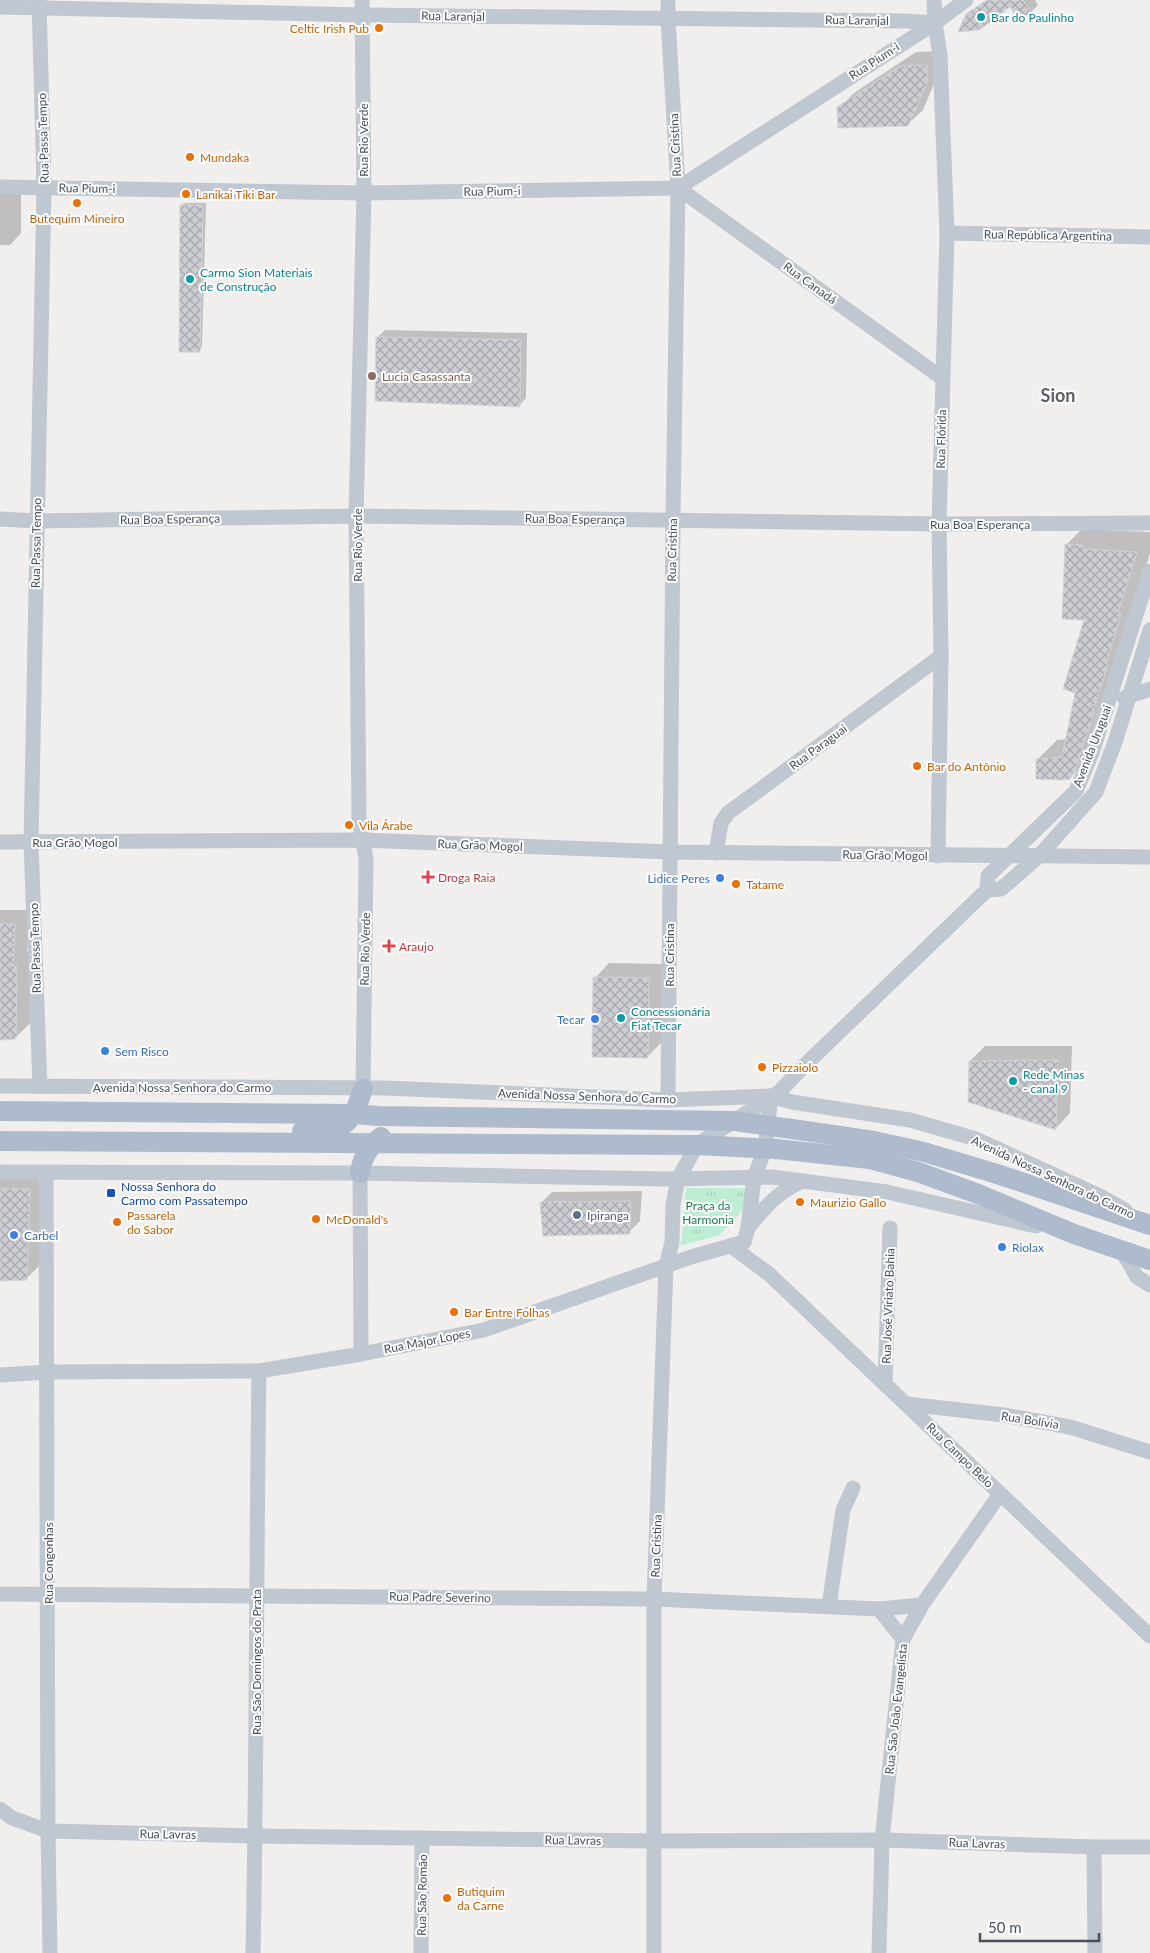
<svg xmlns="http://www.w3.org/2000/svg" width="1150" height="1953" viewBox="0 0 1150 1953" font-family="Lato,sans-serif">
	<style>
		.grass { fill: url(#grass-tufts) }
		.shadow { fill: #0003 }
		.building { fill: url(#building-cross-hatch); stroke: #d2d4d9 }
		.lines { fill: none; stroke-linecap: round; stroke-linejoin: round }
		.minor { stroke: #bfc7d0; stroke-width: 15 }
		.major { stroke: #aebbcc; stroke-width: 20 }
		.culture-dot { fill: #0f9aa8; stroke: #fff; stroke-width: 2 }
		.food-dot { fill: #e8710a; stroke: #fff; stroke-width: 2 }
		.education-dot { fill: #8d6e63; stroke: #fff; stroke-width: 2 }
		.health-dot { fill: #e0444e; stroke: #fff; stroke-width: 2 }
		.shop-dot { fill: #3f7fe0; stroke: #fff; stroke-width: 2 }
		.transit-dot { fill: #1a4fb4; stroke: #fff; stroke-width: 2 }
		.service-dot { fill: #5c6f8a; stroke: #fff; stroke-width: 2 }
		.labels { text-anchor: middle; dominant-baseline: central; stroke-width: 4; stroke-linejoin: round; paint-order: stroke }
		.street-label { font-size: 12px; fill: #47505b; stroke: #fff }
		.culture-label { font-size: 12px; fill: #0d838f; stroke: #fff; text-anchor: start }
		.food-label { font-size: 12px; fill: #c56008; stroke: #fff; text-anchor: start }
		.education-label { font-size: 12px; fill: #785e54; stroke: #fff; text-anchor: start }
		.health-label { font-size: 12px; fill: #be3a42; stroke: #fff; text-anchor: start }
		.shop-label { font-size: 12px; fill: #366cbe; stroke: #fff; text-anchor: start }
		.transit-label { font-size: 12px; fill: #164399; stroke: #fff; text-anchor: start }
		.park-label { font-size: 12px; fill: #197b51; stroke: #fff }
		.service-label { font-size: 12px; fill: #4e5e75; stroke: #fff; text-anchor: start }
		.district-label { font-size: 18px; font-weight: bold; fill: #5b5e63; stroke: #fff }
	</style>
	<defs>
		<pattern id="grass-tufts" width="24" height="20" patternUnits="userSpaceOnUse" patternTransform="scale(1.25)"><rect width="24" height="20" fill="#bdeed4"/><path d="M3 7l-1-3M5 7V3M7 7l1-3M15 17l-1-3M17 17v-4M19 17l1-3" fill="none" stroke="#a4ceb8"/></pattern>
		<pattern id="building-cross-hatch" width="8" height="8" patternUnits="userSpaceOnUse" patternTransform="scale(1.25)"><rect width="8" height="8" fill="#cbcdd3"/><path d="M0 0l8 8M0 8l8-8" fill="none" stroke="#a7a9ae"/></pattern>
	</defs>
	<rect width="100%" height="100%" fill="#f1eeee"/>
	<path class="grass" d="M686 1188H749L744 1209 718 1236 681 1245Z"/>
	<g class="shadow">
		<path d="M986 0H1035L1038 5 1031 12 1010 6 967 15Z"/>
		<path d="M942 51 941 67 923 110 907 125 839 108 854 93 916 52Z"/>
		<path d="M0 191H21V233L10 245H0Z"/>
		<path d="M184 203H206L202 347 199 350 181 206Z"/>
		<path d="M385 330 527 333 526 398 519 406 377 338Z"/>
		<path d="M1086 525 1103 530 1150 532V553L1090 757 1070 777 1037 760 1057 740 1067 739 1076 693 1086 619 1066 545Z"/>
		<path d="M0 910H29L27 952H31L30 1023 15 1038 0 1039Z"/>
		<path d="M609 963 664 964 662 1042 647 1057 595 978Z"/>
		<path d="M985 1046H1072L1070 1113 1056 1128 970 1061Z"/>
		<path d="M44 1174 41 1264 26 1279 0 1280V1175Z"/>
		<path d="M642 1191 640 1221 629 1232 541 1203 552 1192Z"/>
	</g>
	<g class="building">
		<path d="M987 0H1023L1032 13 1018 19 1010 7 979 30 958 32 966 14Z"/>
		<path d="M927 65V83L908 126 838 128 837 107 900 66Z"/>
		<path d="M180 205H203L200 352H179Z"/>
		<path d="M376 337 521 340 520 407 375 401Z"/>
		<path d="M1065 544 1083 545V549L1137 552 1118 613 1121 614 1106 664 1108 665 1092 713H1094L1073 775 1070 779 1063 780 1036 779V759L1062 757 1075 693 1063 689 1084 620 1062 619Z"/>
		<path d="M0 924H15L13 966H17L16 1039 0 1040Z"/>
		<path d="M593 977 649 978 648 1058 592 1057Z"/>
		<path d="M1058 1060 1056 1130 968 1102 969 1061Z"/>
		<path d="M0 1189H30L27 1280 0 1281Z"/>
		<path d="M631 1201 630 1234 543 1236 540 1202Z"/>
	</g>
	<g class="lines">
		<g class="minor">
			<path d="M39 0 44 187 31 843 40 1086"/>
			<path d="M362 0 364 193 356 516 359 819 366 859 363 1089"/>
			<path d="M934 0 935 23 940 55 947 233 939 524 941 656 938 856"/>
			<path d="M0 7 362 15 905 21 935 23"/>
			<path d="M0 187 364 193 678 188 935 23 966 0"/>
			<path d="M678 188 942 378"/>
			<path d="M947 233 1150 237"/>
			<path d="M0 519 36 521 356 516 939 524 1150 523"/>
			<path d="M1124 698 1150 689"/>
			<path d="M0 842 362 840 670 852 1150 857"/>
			<path d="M716 853 721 823 728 813 941 656"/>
			<path d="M987 890 988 876 1076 791 1092 753 1150 571"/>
			<path d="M0 1086 385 1088 668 1100 771 1096 792 1102 910 1120 976 1139 1100 1196 1125 1210"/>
			<path d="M668 1100 673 520 678 188 668 19V0"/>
			<path d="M0 1172 360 1173 664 1179 772 1177 887 1192 1036 1226"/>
			<path d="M46 1173 48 1831 50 1953"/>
			<path d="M360 1173 361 1354"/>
			<path d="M748 1228C766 1206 776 1193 803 1181"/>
			<path d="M744 1242 748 1228 754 1178 765 1149 771 1096"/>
			<path d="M731 1246 769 1274 1150 1636"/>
			<path d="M1121 1249 1137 1277 1150 1285"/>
			<path d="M0 1375 47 1372 259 1371 361 1354 484 1330 691 1257 744 1242"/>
			<path d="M885 1384 890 1228"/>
			<path d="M907 1404 1004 1415 1070 1427 1150 1452"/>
			<path d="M0 1594 654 1599 879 1609 922 1605"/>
			<path d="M829 1606 843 1510 853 1488"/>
			<path d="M879 1609 903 1639"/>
			<path d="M0 1809 12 1818 48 1831 256 1836 653 1841 882 1840 1094 1847H1150"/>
			<path d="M1094 1847 1095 1953"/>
			<path d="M253 1953C257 1759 256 1565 259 1371"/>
			<path d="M421 1953 422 1838"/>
			<path d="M654 1953V1599L666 1266 672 1242 673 1204 678 1179 697 1145 779 1092 807 1063 987 890 1001 889 1039 856 1096 792 1115 742 1150 630"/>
			<path d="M879 1953 882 1840 903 1639 922 1605 1000 1494"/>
		</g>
		<g class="major">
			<path d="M0 1111 355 1114 378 1116 735 1121 806 1131 874 1141 924 1152 997 1174 1150 1225"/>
			<path d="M302 1131C344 1131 350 1129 363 1089"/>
			<path d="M0 1141 697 1145 776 1149 870 1159 918 1172 978 1194 1074 1234 1150 1260"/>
			<path d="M360 1173C362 1157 369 1147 381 1137"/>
		</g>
	</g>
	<g class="culture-dot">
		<circle cx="981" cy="17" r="5"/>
		<circle cx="190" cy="279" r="5"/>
		<circle cx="621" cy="1018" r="5"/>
		<circle cx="1013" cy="1081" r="5"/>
	</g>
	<g class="food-dot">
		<circle cx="379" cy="28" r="5"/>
		<circle cx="190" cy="157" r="5"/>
		<circle cx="186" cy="194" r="5"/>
		<circle cx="77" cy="203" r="5"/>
		<circle cx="917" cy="766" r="5"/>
		<circle cx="349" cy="825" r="5"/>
		<circle cx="736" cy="884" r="5"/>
		<circle cx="762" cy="1067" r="5"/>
		<circle cx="800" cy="1202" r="5"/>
		<circle cx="316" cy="1219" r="5"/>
		<circle cx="117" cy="1222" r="5"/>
		<circle cx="454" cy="1312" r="5"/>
		<circle cx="447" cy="1898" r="5"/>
	</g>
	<circle class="education-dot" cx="372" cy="376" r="5"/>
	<g class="health-dot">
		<path d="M425.5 869.5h5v5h5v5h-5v5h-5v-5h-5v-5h5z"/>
		<path d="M386.5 938.5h5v5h5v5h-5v5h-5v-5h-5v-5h5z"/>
	</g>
	<g class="shop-dot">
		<circle cx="720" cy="878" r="5"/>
		<circle cx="595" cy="1019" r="5"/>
		<circle cx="105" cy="1051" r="5"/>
		<circle cx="14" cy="1235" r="5"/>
		<circle cx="1002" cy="1247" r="5"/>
	</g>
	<rect class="transit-dot" x="106" y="1188" width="10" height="10" rx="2.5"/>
	<circle class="service-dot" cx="577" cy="1215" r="5"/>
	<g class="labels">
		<g class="street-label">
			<text transform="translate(453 16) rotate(1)">Rua Laranjal</text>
			<text transform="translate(857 20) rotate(1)">Rua Laranjal</text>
			<text transform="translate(874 61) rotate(-33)">Rua Pium-i</text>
			<text transform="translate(43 138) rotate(-92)">Rua Passa Tempo</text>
			<text transform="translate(363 140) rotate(-90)">Rua Rio Verde</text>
			<text transform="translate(675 145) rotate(-93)">Rua Cristina</text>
			<text transform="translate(87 188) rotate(1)">Rua Pium-i</text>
			<text transform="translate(492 191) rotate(-1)">Rua Pium-i</text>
			<text transform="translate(1048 235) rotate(1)">Rua República Argentina</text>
			<text transform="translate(810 283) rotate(36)">Rua Canadá</text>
			<text transform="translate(941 439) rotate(-89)">Rua Flórida</text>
			<text transform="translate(170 519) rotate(-1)">Rua Boa Esperança</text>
			<text transform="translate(575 519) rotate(1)">Rua Boa Esperança</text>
			<text x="980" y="524">Rua Boa Esperança</text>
			<text transform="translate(36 543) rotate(-89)">Rua Passa Tempo</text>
			<text transform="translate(357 545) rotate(-90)">Rua Rio Verde</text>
			<text transform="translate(672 550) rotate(-89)">Rua Cristina</text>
			<text transform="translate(1092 746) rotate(-69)">Avenida Uruguai</text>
			<text transform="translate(818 747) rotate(-36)">Rua Paraguai</text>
			<text x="75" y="842">Rua Grão Mogol</text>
			<text transform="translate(480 845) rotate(2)">Rua Grão Mogol</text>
			<text transform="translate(885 855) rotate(1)">Rua Grão Mogol</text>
			<text transform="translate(35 948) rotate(-92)">Rua Passa Tempo</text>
			<text transform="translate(365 949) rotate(-89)">Rua Rio Verde</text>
			<text transform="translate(669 955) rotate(-90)">Rua Cristina</text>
			<text x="182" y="1087">Avenida Nossa Senhora do Carmo</text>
			<text transform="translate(587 1096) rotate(2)">Avenida Nossa Senhora do Carmo</text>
			<text transform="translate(1053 1177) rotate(25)">Avenida Nossa Senhora do Carmo</text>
			<text transform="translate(888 1306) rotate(-88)">Rua José Viriato Bahia</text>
			<text transform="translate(427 1341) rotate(-11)">Rua Major Lopes</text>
			<text transform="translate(1030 1420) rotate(9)">Rua Bolívia</text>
			<text transform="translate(960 1455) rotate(44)">Rua Campo Belo</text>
			<text transform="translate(656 1546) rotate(-88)">Rua Cristina</text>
			<text transform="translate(48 1563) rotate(-90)">Rua Congonhas</text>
			<text transform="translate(440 1597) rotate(1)">Rua Padre Severino</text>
			<text transform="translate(256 1662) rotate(-90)">Rua São Domingos do Prata</text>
			<text transform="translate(896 1709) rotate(-84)">Rua São João Evangelista</text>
			<text transform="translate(168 1834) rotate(1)">Rua Lavras</text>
			<text transform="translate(573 1840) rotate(1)">Rua Lavras</text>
			<text transform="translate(977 1843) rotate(2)">Rua Lavras</text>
			<text transform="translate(422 1895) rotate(-89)">Rua São Romão</text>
		</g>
		<g class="culture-label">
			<text x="991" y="17">Bar do Paulinho</text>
			<text x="200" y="272">Carmo Sion Materiais<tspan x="200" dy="14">de Construção</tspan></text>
			<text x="631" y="1011">Concessionária<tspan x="631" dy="14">Fiat Tecar</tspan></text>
			<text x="1023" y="1074">Rede Minas<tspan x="1023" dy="14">- canal 9</tspan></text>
		</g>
		<g class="food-label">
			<text x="369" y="28" text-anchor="end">Celtic Irish Pub</text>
			<text x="200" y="157">Mundaka</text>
			<text x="196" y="194">Lanikai Tiki Bar</text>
			<text x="77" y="218" text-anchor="middle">Butequim Mineiro</text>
			<text x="927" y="766">Bar do Antônio</text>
			<text x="359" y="825">Vila Árabe</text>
			<text x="746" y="884">Tatame</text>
			<text x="772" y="1067">Pizzaiolo</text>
			<text x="810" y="1202">Maurizio Gallo</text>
			<text x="127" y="1215">Passarela<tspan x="127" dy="14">do Sabor</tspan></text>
			<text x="326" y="1219">McDonald's</text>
			<text x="464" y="1312">Bar Entre Folhas</text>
			<text x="457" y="1891">Butiquim<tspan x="457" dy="14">da Carne</tspan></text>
		</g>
		<g class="education-label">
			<text x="382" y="376">Lucia Casassanta</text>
		</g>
		<g class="health-label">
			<text x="438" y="877">Droga Raia</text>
			<text x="399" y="946">Araujo</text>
		</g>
		<g class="shop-label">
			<text x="710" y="878" text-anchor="end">Lidice Peres</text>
			<text x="585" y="1019" text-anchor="end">Tecar</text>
			<text x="115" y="1051">Sem Risco</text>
			<text x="24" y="1235">Carbel</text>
			<text x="1012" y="1247">Riolax</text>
		</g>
		<g class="transit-label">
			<text x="121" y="1186">Nossa Senhora do<tspan x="121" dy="14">Carmo com Passatempo</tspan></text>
		</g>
		<g class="park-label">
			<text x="708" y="1205">Praça da<tspan x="708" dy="14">Harmonia</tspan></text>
		</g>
		<g class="service-label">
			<text x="587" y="1215">Ipiranga</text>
		</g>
		<g class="district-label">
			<text x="1058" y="395">Sion</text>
		</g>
	</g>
	<path d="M980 1933v8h119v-8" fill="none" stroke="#47505b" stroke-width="2.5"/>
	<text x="988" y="1933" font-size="15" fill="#47505b" stroke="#ffffff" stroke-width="4" paint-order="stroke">50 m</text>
</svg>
